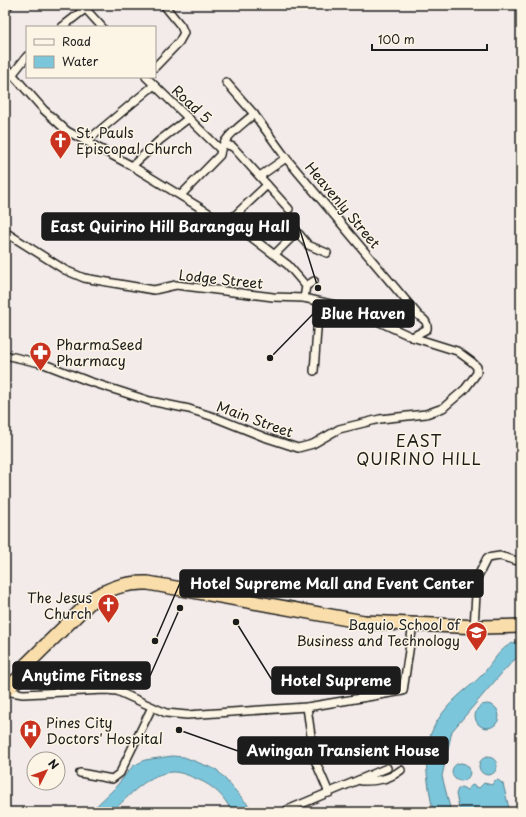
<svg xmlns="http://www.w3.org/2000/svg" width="526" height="817" viewBox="0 0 526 817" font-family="'Playpen Sans',sans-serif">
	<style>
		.water { fill: #7cc6dc; stroke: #56828f }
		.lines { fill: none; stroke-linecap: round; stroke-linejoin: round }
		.street-casing { stroke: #1c1c1c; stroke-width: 10 }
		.highway-casing { stroke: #1c1c1c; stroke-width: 16 }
		.street { stroke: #fcf5e5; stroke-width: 7 }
		.highway { stroke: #f9deab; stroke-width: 13 }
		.labels { text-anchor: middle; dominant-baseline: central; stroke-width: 3; stroke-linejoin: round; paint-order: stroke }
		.street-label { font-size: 14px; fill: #1c1c1c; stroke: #fcf5e5 }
		.poi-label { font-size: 14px; fill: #1c1c1c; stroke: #fcf5e5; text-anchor: start }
		.quarter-label { font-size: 16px; letter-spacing: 1px; fill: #1c1c1c; stroke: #fcf5e5 }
		.leader { fill: none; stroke: #1c1c1c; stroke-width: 1.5 }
		.callout-dot { fill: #1c1c1c; stroke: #fcf5e5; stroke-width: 1.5 }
		.callout { fill: #1c1c1c; stroke: #1c1c1c; stroke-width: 1.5 }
		.callout-label { font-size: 15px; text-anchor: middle; font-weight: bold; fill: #fff }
	</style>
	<rect width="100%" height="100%" fill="#f3ebe9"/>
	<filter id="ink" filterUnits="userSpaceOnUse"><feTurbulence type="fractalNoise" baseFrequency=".025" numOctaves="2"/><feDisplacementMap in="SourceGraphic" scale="8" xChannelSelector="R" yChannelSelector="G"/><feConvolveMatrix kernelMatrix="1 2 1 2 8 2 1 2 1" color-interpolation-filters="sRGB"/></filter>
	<g filter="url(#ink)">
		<g class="water">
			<path d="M521 641V657L514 660 501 674 452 731 442 776 451 812H433C425 764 417 737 455 699 464 690 475 683 483 674 494 661 502 643 521 641Z"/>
			<circle cx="487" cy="716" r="12"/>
			<path d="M172 756 184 757 217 770 250 807V812H232C224 796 214 786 197 779 190 776 181 772 173 772 148 773 129 796 112 812H90L114 789 133 766 145 760Z"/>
			<circle cx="488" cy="766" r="9"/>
			<circle cx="461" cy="772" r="9"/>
			<path d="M498 780 503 784 510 812H460L456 794 458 789 462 787 467 790 472 785 479 788 484 783 492 785 494 781Z"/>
		</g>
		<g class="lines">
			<defs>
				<g id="street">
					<path d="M82 5 102 27"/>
					<path d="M5 9 9 5"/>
					<path d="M62 27 85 9"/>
					<path d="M5 66 44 110 67 131 132 166 212 215 247 234 288 265 306 286 304 298"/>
					<path d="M155 67 179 42 184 33 181 26 164 5"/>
					<path d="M12 75 27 56"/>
					<path d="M146 77 220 149"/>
					<path d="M226 82 254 114 286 158 419 316C424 319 428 322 427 329L412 337"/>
					<path d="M87 141 153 86"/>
					<path d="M225 144 233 147 289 209"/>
					<path d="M132 166 160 140 189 118"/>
					<path d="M260 176 286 158"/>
					<path d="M181 195 220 155C221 138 242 125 254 114"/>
					<path d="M227 223 267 185"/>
					<path d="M5 232 65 270 84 278 154 290 176 285 273 297 304 298 335 305 360 313 412 337 457 351 472 362 477 367V373L465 389 443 408 426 414 380 419 339 429 313 444 298 448 264 437 214 417 189 409 150 401 88 381 44 364 5 355"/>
					<path d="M275 254 294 235 299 234 308 245 327 253"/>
					<path d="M306 286 314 281"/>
					<path d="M314 371 319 302"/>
					<path d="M474 627 477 578 487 558 500 556 521 562"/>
					<path d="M5 691 23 694 105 690 117 691 166 713 187 715 307 707 403 691 413 624"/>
					<path d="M307 707 314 758 329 793"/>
					<path d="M80 773 112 779 120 773 152 707"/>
					<path d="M361 781C377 781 388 780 401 770"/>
					<path d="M287 810 387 768"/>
				</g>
				<path id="highway" d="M5 691 21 676 23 668 95 597C113 587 128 582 148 583L364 622 480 627 521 626"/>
			</defs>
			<use href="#street" class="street-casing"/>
			<use href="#highway" class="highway-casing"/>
			<use href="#street" class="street"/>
			<use href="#highway" class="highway"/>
		</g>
	</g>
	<defs>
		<symbol id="church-pin" viewBox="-11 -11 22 30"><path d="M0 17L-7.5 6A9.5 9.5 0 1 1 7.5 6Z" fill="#c8321e" stroke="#fcf5e5"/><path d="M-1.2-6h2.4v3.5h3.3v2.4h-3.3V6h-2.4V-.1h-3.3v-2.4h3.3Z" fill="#fff"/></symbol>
		<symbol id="pharmacy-pin" viewBox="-11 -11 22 30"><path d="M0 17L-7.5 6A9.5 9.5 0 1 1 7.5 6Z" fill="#c8321e" stroke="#fcf5e5"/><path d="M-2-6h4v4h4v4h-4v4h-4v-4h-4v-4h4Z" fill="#fff"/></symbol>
		<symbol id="school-pin" viewBox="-11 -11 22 30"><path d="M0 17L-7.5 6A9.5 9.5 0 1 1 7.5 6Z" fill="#c8321e" stroke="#fcf5e5"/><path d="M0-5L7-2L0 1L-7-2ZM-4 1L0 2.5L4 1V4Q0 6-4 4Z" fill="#fff"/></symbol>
		<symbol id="hospital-pin" viewBox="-11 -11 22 30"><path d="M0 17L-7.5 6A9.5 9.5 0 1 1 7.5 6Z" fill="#c8321e" stroke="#fcf5e5"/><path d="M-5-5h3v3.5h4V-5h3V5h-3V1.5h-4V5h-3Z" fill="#fff"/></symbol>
	</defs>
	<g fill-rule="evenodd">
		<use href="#church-pin" x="48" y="128" width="25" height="34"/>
		<use href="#pharmacy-pin" x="28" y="340" width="25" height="34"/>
		<use href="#church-pin" x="96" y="592" width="25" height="34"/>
		<use href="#school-pin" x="464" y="620" width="25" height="34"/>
		<use href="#hospital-pin" x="18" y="718" width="25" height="34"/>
	</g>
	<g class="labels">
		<g class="street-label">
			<text transform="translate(192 104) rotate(43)">Road 5</text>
			<text transform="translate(343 205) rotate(50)">Heavenly Street</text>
			<text transform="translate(221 279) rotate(6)">Lodge Street</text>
			<text transform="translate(255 419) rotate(20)">Main Street</text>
		</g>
		<g class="poi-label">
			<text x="76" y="132">St. Pauls<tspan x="76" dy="16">Episcopal Church</tspan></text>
			<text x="56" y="344">PharmaSeed<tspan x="56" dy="16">Pharmacy</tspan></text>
			<text x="92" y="597" text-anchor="end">The Jesus<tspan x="92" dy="16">Church</tspan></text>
			<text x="460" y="624" text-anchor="end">Baguio School of<tspan x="460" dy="16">Business and Technology</tspan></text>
			<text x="46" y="722">Pines City<tspan x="46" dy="16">Doctors' Hospital</tspan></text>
		</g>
		<g class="quarter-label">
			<text x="419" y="440">EAST<tspan x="419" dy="18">QUIRINO HILL</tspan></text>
		</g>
	</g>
	<path class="leader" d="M318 288L299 227M270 358L313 314M155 641L180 583M180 608L150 676M236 622L272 680M179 730L238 751"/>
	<g class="callout-dot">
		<circle cx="318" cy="288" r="4"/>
		<circle cx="270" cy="358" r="4"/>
		<circle cx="155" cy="641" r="4"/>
		<circle cx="180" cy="608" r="4"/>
		<circle cx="236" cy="622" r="4"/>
		<circle cx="179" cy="730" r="4"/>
	</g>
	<g class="callout">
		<rect x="42" y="213" width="257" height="27" rx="4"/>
		<rect x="313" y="300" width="101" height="27" rx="4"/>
		<rect x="180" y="570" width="303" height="27" rx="4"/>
		<rect x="13" y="662" width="137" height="27" rx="4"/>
		<rect x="272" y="667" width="128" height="27" rx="4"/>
		<rect x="238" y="737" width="210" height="27" rx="4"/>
	</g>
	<g class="callout-label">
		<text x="170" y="232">East Quirino Hill Barangay Hall</text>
		<text x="363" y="319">Blue Haven</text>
		<text x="332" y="589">Hotel Supreme Mall and Event Center</text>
		<text x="82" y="681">Anytime Fitness</text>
		<text x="336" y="686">Hotel Supreme</text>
		<text x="343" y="756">Awingan Transient House</text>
	</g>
	<rect width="526" height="817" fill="none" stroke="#fcf5e5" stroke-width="20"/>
	<rect x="10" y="10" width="506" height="797" fill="none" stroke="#1c1c1c" stroke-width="1.5" filter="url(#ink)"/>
	<rect x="26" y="26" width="130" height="52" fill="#fcf5e5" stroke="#a29e95"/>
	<rect x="34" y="39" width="20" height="6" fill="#fcf5e5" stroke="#a29e95"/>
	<text x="62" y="46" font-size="12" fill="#1c1c1c">Road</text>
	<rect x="34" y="56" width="20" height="12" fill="#7cc6dc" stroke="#a29e95"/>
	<text x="62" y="66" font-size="12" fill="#1c1c1c">Water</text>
	<g transform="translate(46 771) rotate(48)"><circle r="19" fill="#fcf5e5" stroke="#a29e95"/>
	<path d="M0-3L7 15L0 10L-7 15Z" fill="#c8321e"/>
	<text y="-6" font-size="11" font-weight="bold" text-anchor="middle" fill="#1c1c1c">N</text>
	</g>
	<path d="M372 44v6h115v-6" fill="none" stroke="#1c1c1c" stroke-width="2"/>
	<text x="378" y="44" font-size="12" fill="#1c1c1c" stroke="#fcf5e5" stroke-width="3" paint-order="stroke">100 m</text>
</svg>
